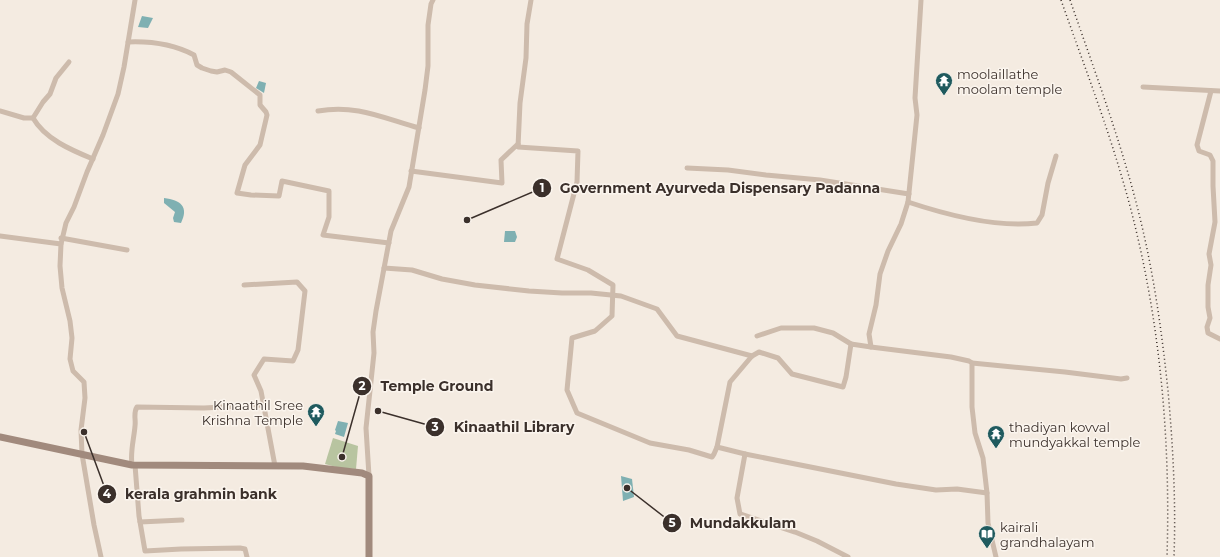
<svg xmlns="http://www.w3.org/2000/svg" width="1220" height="557" viewBox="0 0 1220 557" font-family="Montserrat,sans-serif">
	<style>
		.green { fill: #b8c4a0 }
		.water { fill: #7fb0b2 }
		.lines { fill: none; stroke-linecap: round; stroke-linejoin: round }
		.minor { stroke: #cdbbac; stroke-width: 5 }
		.secondary { stroke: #a18a7d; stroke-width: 7 }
		.rail { stroke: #3b302b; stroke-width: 1.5; stroke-dasharray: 1 3; stroke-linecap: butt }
		.labels { text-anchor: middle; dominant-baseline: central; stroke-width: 3; stroke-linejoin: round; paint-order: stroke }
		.poi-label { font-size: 13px; fill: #3b302b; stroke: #fbf5ee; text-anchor: start }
		.leader { fill: none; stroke: #3b302b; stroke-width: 1.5 }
		.callout-dot { fill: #3b302b; stroke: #fbf5ee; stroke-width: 1.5 }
		.mark-label { font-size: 12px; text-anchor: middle; font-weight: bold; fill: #fff }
		.callout-label { font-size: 14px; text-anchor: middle; font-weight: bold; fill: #3b302b; stroke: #fbf5ee; stroke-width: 3; stroke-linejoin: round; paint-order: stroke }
	</style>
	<rect width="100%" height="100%" fill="#f4ebe1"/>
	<path class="green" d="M333 438 358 446 356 469 340 468 325 464Z"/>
	<g class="water">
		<path d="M142 16 153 18 148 28 138 27Z"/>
		<path d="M259 81 266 83 264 93 256 88Z"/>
		<path d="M164 198C181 200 189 207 181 223L174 222 173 218 175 212 164 203Z"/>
		<path d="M505 231H515L517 237 515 242H504Z"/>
		<path d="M338 421 348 423 344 437 335 434 336 431 335 430Z"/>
		<path d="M621 476 632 479 634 497 623 501Z"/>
	</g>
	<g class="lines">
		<g class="minor">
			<path d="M531 0 527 24 526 58 520 103 518 147 578 151 577 182 557 259 588 270 613 285 612 316 595 331 572 338 567 390 577 413 650 443 689 450 712 457 714 454 717 447"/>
			<path d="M921 0 915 98 917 115 908 202 901 224 888 251 880 274 876 305 869 334 871 347 951 357 969 361 972 363V407L975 433 983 458 987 493 988 523 996 557"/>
			<path d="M128 42C152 41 173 44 194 55L197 65 202 68 211 71 217 72 225 70 231 72 260 95V105L266 112 267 115 260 145 245 165 237 193 251 195 279 196 282 181 329 191V217L323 235 389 243"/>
			<path d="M69 62 56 78 50 94 43 102 33 118C45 139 71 150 93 159"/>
			<path d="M1143 87 1220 91"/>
			<path d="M1211 91 1197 145 1199 151 1210 155 1213 161V186L1215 222 1209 254 1211 265 1208 285V307L1210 318 1207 327 1208 333 1220 339"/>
			<path d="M0 111 24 118H33"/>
			<path d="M318 111C356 104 383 118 419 128"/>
			<path d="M687 168 728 170 766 175 820 180 909 194"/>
			<path d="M411 171 502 183 501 160 518 144"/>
			<path d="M908 202C947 215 997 228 1037 223L1042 215 1048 183 1056 156"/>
			<path d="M0 236 61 244"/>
			<path d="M61 238 127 250"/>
			<path d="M384 268 412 270 442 279 475 285 529 291 562 293H591L621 296 657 309 677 336 752 356"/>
			<path d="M244 285 297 282 305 291 298 350 293 361 264 359 254 375 261 391 275 466"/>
			<path d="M757 336 781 328H814L833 333 851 344"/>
			<path d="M972 363 1065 372 1121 379 1127 378"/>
			<path d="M745 454 896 484 936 490 957 489 987 493"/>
			<path d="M132 465C130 451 134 439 135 426 136 419 133 413 137 407L204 408 263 405"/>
			<path d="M135 465 139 516 145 551 181 549 240 548 245 549 247 557"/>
			<path d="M369 476 366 428 374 353 373 332 376 311 391 231 409 187 425 90 428 66V25L431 4 433 0"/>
			<path d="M140 522 182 520"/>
			<path d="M101 557 94 525 82 454 81 430 85 398 84 382 73 371 70 359 72 338 70 321 62 288 60 266 61 244 66 223 74 207 87 172 103 135 118 94 124 67 135 0"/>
			<path d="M848 557 817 541 795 532 740 514 737 498 745 454 717 447 730 382 752 356 759 352 778 358 792 374 843 387 846 377 851 344 871 347"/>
		</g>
		<path class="secondary" d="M0 437 132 465 303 466 362 473 369 476V557"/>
		<g class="rail">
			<path d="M1061 0C1081 57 1103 114 1120 171 1158 296 1171 428 1167 557"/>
			<path d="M1070 0C1095 72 1122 144 1140 218 1154 275 1162 333 1168 391 1173 446 1176 502 1174 557"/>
		</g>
	</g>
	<defs>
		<symbol id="temple-pin" viewBox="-11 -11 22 30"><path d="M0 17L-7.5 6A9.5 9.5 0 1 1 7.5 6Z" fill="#1f5a5e" stroke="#fbf5ee"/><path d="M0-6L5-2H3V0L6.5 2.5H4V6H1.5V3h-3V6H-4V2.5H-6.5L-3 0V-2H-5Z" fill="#fff"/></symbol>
		<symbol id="library-pin" viewBox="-11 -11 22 30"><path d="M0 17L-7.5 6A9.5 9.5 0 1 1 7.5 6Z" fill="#1f5a5e" stroke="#fbf5ee"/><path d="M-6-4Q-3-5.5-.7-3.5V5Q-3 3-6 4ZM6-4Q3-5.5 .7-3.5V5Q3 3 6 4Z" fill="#fff"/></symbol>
	</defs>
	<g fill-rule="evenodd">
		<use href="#temple-pin" x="934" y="71" width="20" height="27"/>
		<use href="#temple-pin" x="306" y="402" width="20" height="27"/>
		<use href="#temple-pin" x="986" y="424" width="20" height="27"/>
		<use href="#library-pin" x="977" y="524" width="20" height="27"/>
	</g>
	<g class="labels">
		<g class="poi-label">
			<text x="957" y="74">moolaillathe<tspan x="957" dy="15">moolam temple</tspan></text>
			<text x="303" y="405" text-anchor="end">Kinaathil Sree<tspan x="303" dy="15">Krishna Temple</tspan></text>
			<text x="1009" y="427">thadiyan kovval<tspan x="1009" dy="15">mundyakkal temple</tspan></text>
			<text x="1000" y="527">kairali<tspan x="1000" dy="15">grandhalayam</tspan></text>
		</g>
	</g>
	<path class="leader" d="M467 220L542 188M342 457L362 386M378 411L435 427M84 432L107 494M627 488L672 523"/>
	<g class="callout-dot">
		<circle cx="467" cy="220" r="4"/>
		<circle cx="342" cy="457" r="4"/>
		<circle cx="378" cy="411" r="4"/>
		<circle cx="84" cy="432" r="4"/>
		<circle cx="627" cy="488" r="4"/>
		<circle cx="542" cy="188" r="10"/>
		<circle cx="362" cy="386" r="10"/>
		<circle cx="435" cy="427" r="10"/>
		<circle cx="107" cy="494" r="10"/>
		<circle cx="672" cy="523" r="10"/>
	</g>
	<g class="mark-label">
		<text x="542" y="192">1</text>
		<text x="362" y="390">2</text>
		<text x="435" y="431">3</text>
		<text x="107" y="498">4</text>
		<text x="672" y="527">5</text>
	</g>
	<g class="callout-label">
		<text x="720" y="193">Government Ayurveda Dispensary Padanna</text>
		<text x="437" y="391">Temple Ground</text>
		<text x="514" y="432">Kinaathil Library</text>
		<text x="201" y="499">kerala grahmin bank</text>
		<text x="743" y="528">Mundakkulam</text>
	</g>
</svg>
